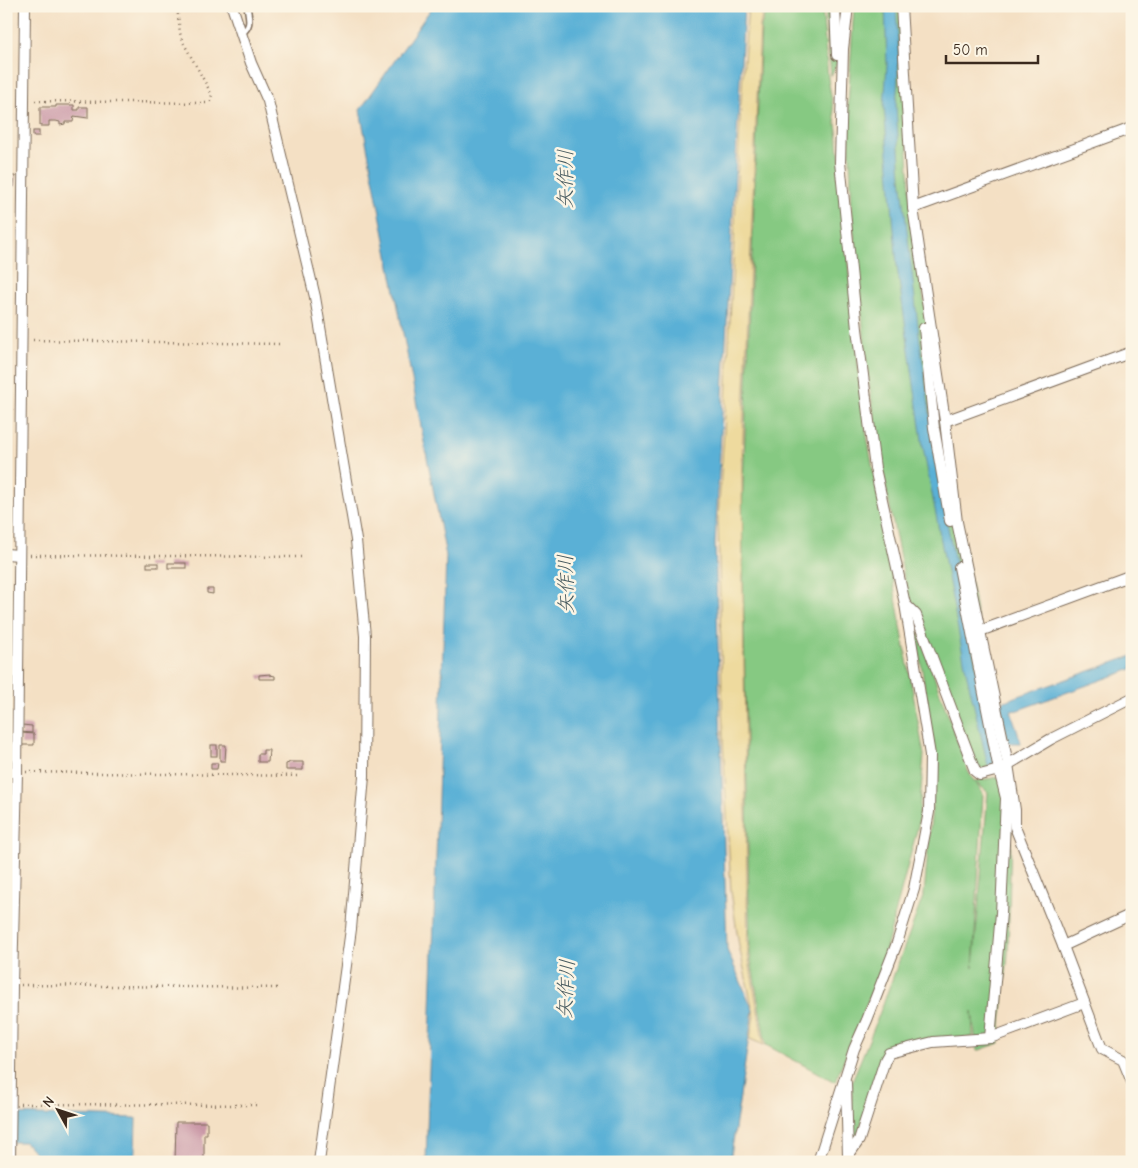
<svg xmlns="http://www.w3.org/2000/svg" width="1138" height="1168" viewBox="0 0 1138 1168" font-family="'Comic Neue','Klee One',sans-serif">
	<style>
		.green { fill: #86c982; stroke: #607a50; fill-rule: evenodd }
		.sand { fill: #eeda9e; stroke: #94825e }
		.water { fill: #5ab0d6; stroke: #4a6d7a }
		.building { fill: #c996a6 }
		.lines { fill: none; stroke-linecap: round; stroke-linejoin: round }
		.lane-casing { stroke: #7c6a58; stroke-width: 8 }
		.street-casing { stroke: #7c6a58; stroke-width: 12 }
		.path { stroke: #7c6a58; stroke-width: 2.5; stroke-dasharray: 1 4; stroke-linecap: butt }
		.lane { stroke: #fff; stroke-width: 5 }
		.street { stroke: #fff; stroke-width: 10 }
		.labels { text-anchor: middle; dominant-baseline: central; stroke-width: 5; stroke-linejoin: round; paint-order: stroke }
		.water-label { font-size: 20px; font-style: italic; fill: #46595e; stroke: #fcf5e5 }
	</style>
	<rect width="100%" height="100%" fill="#fcf5e5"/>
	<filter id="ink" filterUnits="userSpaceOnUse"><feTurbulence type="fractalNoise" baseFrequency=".02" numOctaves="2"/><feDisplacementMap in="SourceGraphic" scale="10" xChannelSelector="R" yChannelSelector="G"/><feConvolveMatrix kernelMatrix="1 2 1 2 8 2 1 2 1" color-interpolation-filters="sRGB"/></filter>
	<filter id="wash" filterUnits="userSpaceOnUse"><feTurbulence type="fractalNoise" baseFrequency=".0096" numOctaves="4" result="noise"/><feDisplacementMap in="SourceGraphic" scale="20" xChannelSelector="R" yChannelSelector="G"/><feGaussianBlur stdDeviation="1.12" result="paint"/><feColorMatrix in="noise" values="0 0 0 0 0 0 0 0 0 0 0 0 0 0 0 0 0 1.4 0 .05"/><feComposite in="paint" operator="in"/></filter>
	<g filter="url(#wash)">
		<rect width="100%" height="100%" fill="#f4e0c4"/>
		<g class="green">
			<path d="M767 6H822L828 78 837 130 862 408 924 755 918 826 881 968 835 1082 766 1045 750 955 742 512 761 27Z"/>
			<path d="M825 6H845L839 59 831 76Z"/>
			<path d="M854 6H900L911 208 941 421 1004 761C994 767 987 772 976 766L930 646 918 608 908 597 887 493 868 378 852 213 848 106Z"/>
			<path d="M915 623 968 771 974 781 1005 776 1012 798 1008 953 999 1043 977 1051 972 1011 973 1037 893 1046 873 1083 857 1137 851 1138 852 1081 874 1028 924 894 936 763ZM976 783 988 792 973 968 983 794Z"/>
		</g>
		<path class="sand" d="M748 6H764L760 26 742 463 743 587 748 954 764 1045 750 1039 754 1015 739 946 731 891 723 740 718 518 726 401 741 101Z"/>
		<g class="water">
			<path d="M433 6H744L715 544 727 950 753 1010 730 1162H426L446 556 360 110Z"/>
			<path d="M885 6H896L899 57 896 107 901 177 919 334 941 493 996 765 988 766 967 676 923 447 897 267 884 106 887 65Z"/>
			<path d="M1132 656V669L1018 710 1011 711 1021 743H1009L999 703Z"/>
			<path d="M6 1114 136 1118 135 1156 38 1157 25 1142H6Z"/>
		</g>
		<g id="blocks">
			<g class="building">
				<path d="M56 105H74V110H79V107H88V118L74 116 73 122H65V124L60 125V122L56 121H49V126H40V107H56Z"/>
				<rect x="33" y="131" width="6" height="5"/>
				<path d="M6 176H15L14 187 6 186Z"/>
				<rect x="147" y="563" width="11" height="4"/>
				<rect x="168" y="563" width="18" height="5"/>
				<path d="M207 589H213V594L207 593Z"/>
				<path d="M270 674V675L275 676V679H259V675Z"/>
				<path d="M22 725 32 726V733L21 732Z"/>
				<path d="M22 733 34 734V745H21Z"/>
				<rect x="211" y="745" width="6" height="11"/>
				<path d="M220 745H226L225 761H220Z"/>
				<path d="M263 750H269L268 762H258V754H263Z"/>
				<path d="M289 762H303V770H286V764L289 763Z"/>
				<path d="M211 763H218L217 769H211Z"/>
				<path d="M176 1122H207V1134H204V1162H175Z"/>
			</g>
		</g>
	</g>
	<g filter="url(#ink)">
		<use href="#blocks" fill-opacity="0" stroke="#7c6a58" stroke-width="1"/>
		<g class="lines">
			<defs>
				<path id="lane" d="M241 34C252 26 249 19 247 6"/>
				<g id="street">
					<path d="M232 6 251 63 268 101 315 297 356 540 365 636 364 776 351 929 319 1162"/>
					<path d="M835 6 837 55"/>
					<path d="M901 6 913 208 945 421 957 522 1008 764 1015 810V827L1063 946 1102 1049 1123 1060 1132 1082"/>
					<path d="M913 208 1132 128"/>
					<path d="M924 328 934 428 950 521"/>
					<path d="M945 421 1132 352"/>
					<path d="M6 554 19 555"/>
					<path d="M959 567 999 770 1006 798 1001 913 990 1038"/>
					<path d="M905 604 916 615 975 771 980 775 999 770 1051 739 1132 698"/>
					<path d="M980 631 1132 575"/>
					<path d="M6 772H17"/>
					<path d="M1063 946 1132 914"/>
					<path d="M846 1083 848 1156"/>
					<path d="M848 1156 859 1140 885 1060 889 1053 933 1042 990 1038 1084 1003"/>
					<path d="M10 1162 12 985 17 772 25 6"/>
					<path d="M818 1162 854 1049 867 1020 897 943 914 889 929 812 930 755 905 604 875 468 857 329 840 162 843 49 848 6"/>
				</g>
			</defs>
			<use href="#lane" class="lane-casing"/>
			<use href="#street" class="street-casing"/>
			<g class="path">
				<path d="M6 101H14"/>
				<path d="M35 101 206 103 210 101 212 95 183 42 180 33 177 6"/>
				<path d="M33 340 281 344"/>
				<path d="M30 555 302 557"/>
				<path d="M26 772 301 776"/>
				<path d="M21 985 279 988"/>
				<path d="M20 1104 260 1105"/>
			</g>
			<use href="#lane" class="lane"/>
			<use href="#street" class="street"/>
		</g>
	</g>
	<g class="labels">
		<g class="water-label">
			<text transform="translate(565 179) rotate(-90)">矢作川</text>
			<text transform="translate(566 584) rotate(-91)">矢作川</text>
			<text transform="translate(566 989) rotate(-87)">矢作川</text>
		</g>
	</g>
	<rect width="1138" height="1168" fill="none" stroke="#fcf5e5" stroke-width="25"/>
	<g transform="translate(58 1110) rotate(310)" stroke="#fcf5e5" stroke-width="4" paint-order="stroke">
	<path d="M0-4L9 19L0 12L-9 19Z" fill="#3b2a1e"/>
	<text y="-8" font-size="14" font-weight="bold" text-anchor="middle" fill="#3b2a1e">N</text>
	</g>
	<path d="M946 55v8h92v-8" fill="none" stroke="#3b2a1e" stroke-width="2.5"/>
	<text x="953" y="55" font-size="15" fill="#3b2a1e" stroke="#fcf5e5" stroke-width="4" paint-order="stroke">50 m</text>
</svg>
